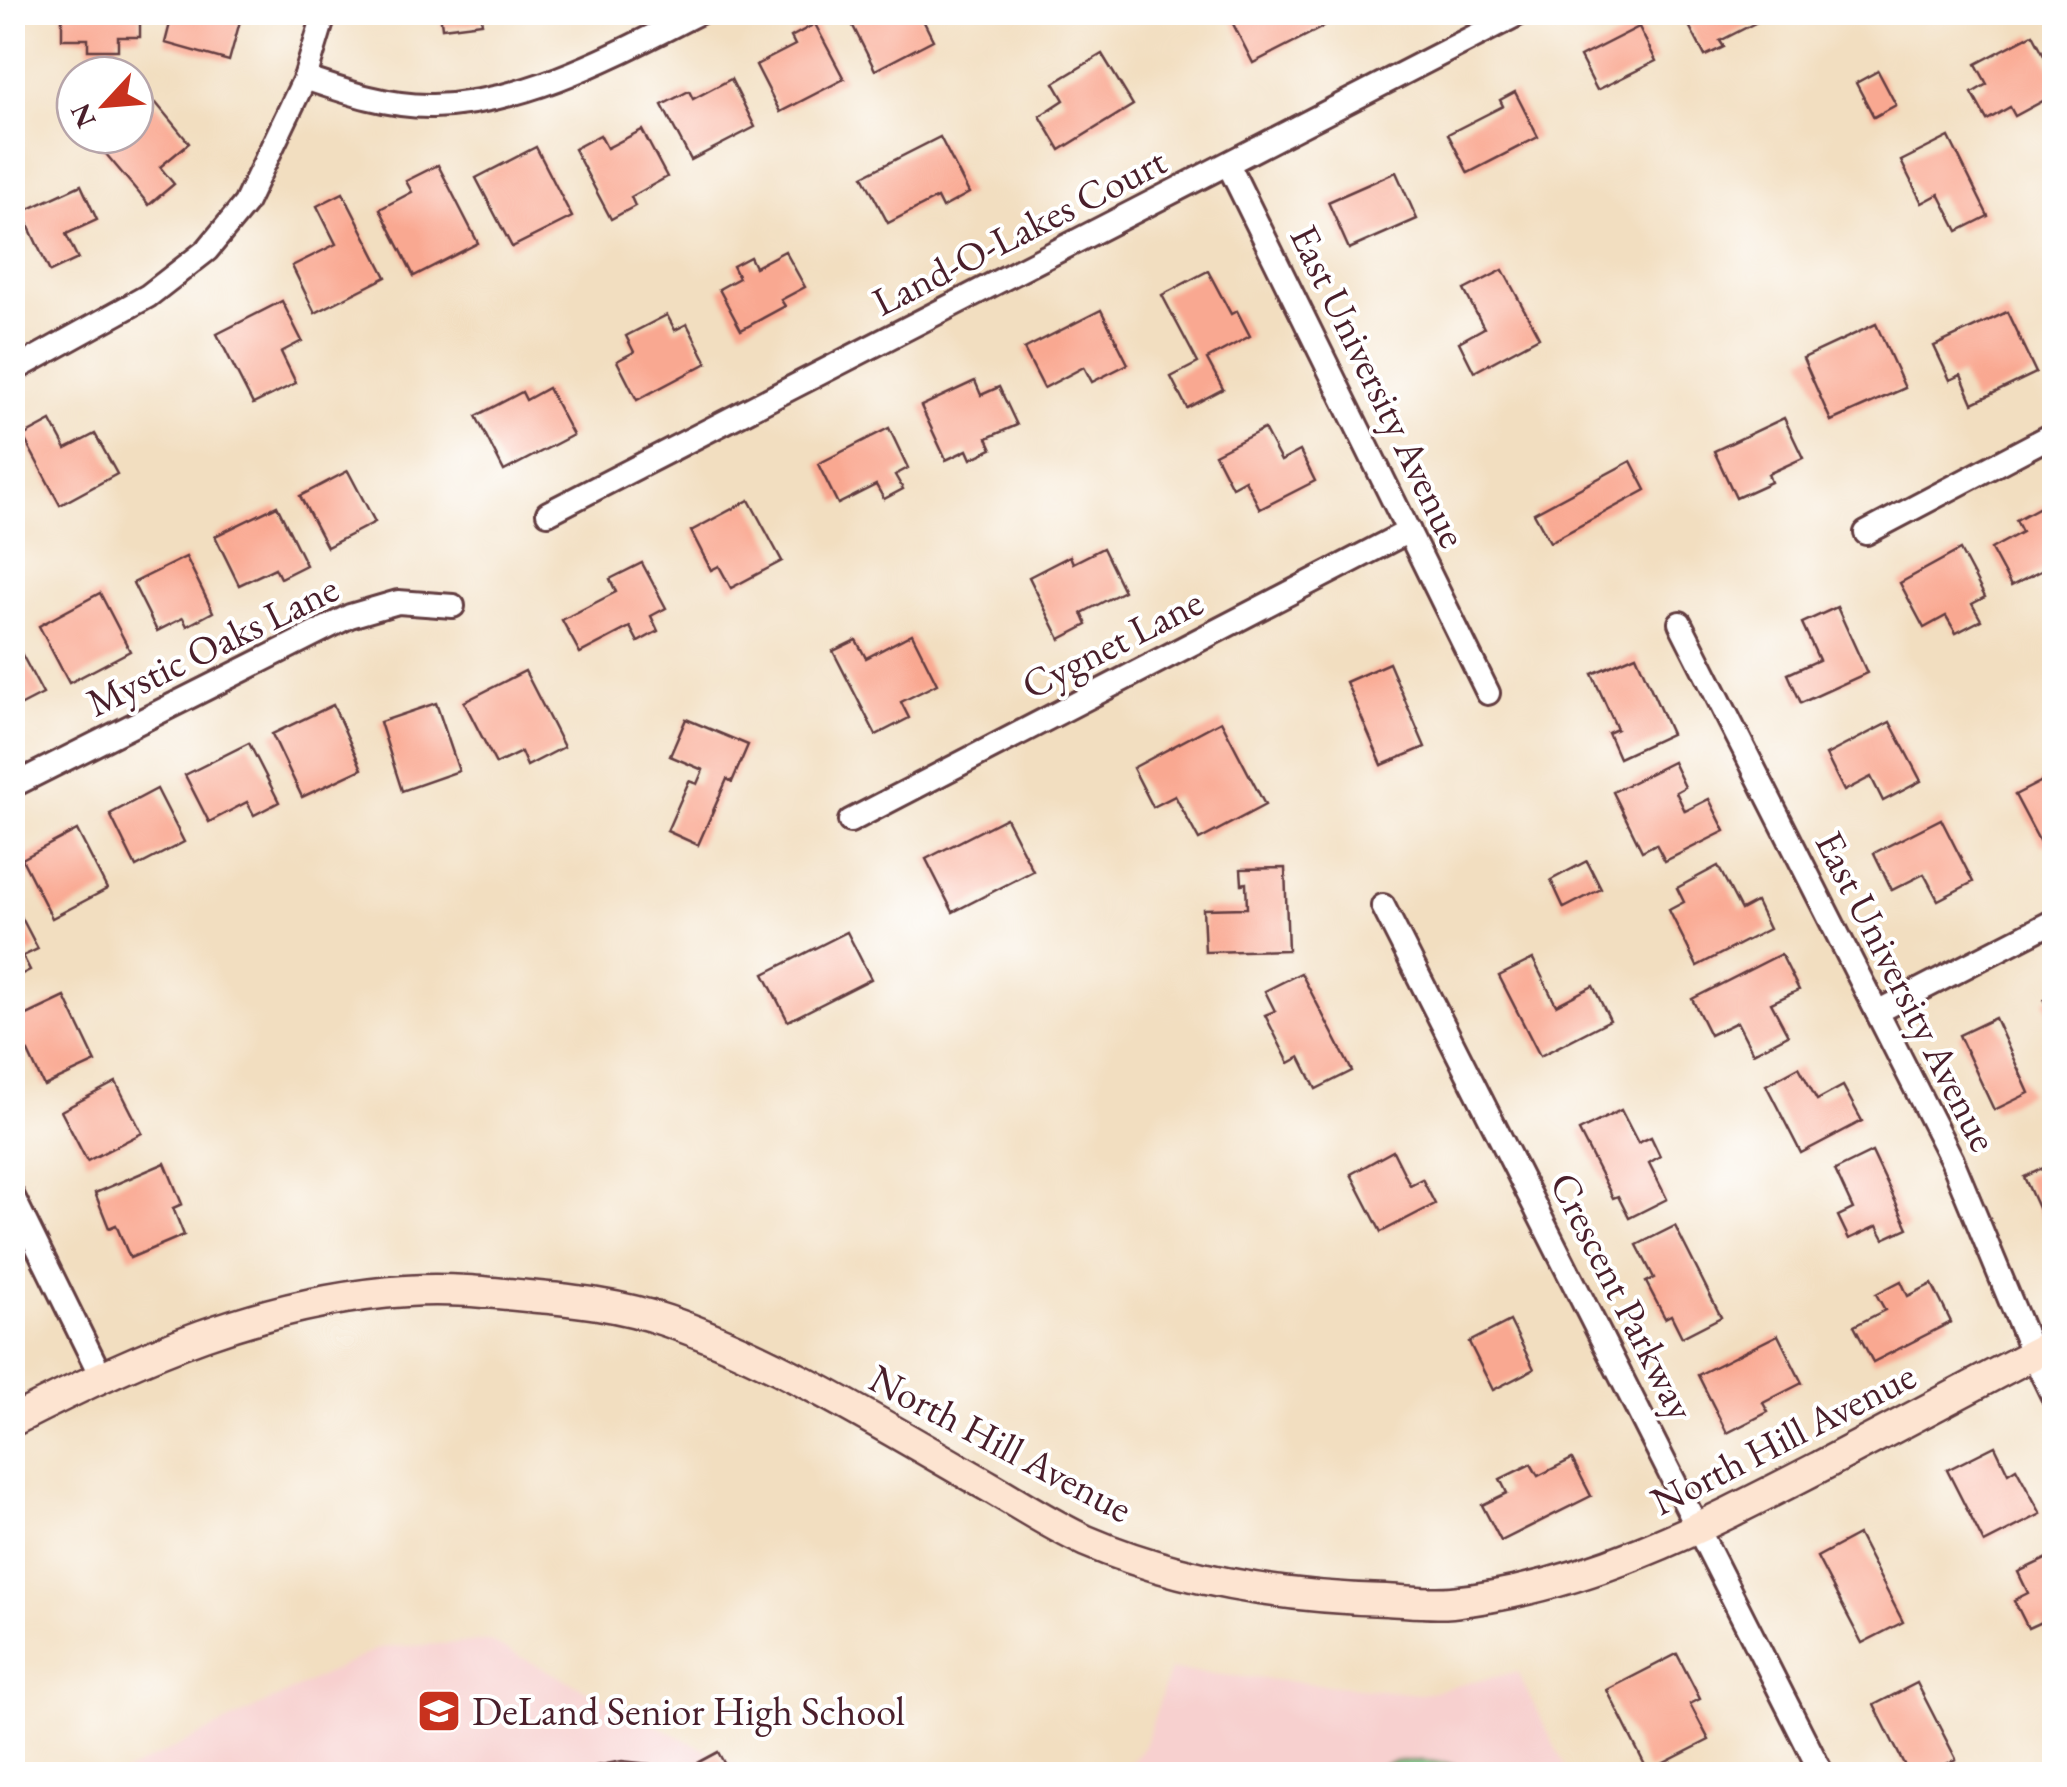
<svg xmlns="http://www.w3.org/2000/svg" width="2067" height="1787" viewBox="0 0 2067 1787" font-family="'EB Garamond',serif">
	<style>
		.built { fill: #f7d0cf }
		.green { fill: #81cf8e; stroke: #66775c; stroke-width: 2.5 }
		.building { fill: #f9a891 }
		.lines { fill: none; stroke-linecap: round; stroke-linejoin: round }
		.street-casing { stroke: #633c41; stroke-width: 28 }
		.secondary-casing { stroke: #633c41; stroke-width: 35 }
		.street { stroke: #fff; stroke-width: 22 }
		.secondary { stroke: #fde4d1; stroke-width: 30 }
		.labels { text-anchor: middle; dominant-baseline: central; stroke-width: 8; stroke-linejoin: round; paint-order: stroke }
		.street-label { font-size: 40px; fill: #4a1f2b; stroke: #fff }
		.poi-label { font-size: 40px; fill: #4a1f2b; stroke: #fff; text-anchor: start }
	</style>
	<rect width="100%" height="100%" fill="#fff"/>
	<filter id="ink" filterUnits="userSpaceOnUse"><feTurbulence type="fractalNoise" baseFrequency=".01" numOctaves="2"/><feDisplacementMap in="SourceGraphic" scale="20" xChannelSelector="R" yChannelSelector="G"/><feConvolveMatrix kernelMatrix="1 2 1 2 8 2 1 2 1" color-interpolation-filters="sRGB"/></filter>
	<filter id="wash" filterUnits="userSpaceOnUse"><feTurbulence type="fractalNoise" baseFrequency=".0048" numOctaves="4" result="noise"/><feDisplacementMap in="SourceGraphic" scale="40" xChannelSelector="R" yChannelSelector="G"/><feGaussianBlur stdDeviation="2.25" result="paint"/><feColorMatrix in="noise" values="0 0 0 0 0 0 0 0 0 0 0 0 0 0 0 0 0 1.4 0 .05"/><feComposite in="paint" operator="in"/></filter>
	<g filter="url(#wash)">
		<rect width="100%" height="100%" fill="#f2dec0"/>
		<g class="built">
			<path d="M489 1641 753 1774H121L379 1648Z"/>
			<path d="M1170 1670 1420 1694 1517 1672 1569 1774H1121L1144 1747Z"/>
		</g>
		<path class="green" d="M1420 1761 1445 1763 1484 1774H1353L1394 1762Z"/>
		<g id="blocks">
			<g class="building">
				<path d="M62 12H140V37H118V50H88V39H62Z"/>
				<path d="M173 12 242 14 229 61 165 43Z"/>
				<path d="M405 12H439V15L406 19Z"/>
				<path d="M440 12H480L482 23 442 28Z"/>
				<path d="M846 12H880L883 19 896 12H919L933 40 875 70Z"/>
				<path d="M1227 12H1316L1323 27 1253 63Z"/>
				<path d="M1682 12H1755L1759 21 1720 41 1724 47 1705 56Z"/>
				<path d="M815 24 844 79 780 112 756 65 795 45 791 37Z"/>
				<path d="M1639 27 1656 61 1597 90 1580 57Z"/>
				<path d="M2033 34 2054 74V95L2015 116 2010 107 1987 120 1972 93 1987 84 1976 64Z"/>
				<path d="M1102 54 1133 105 1060 150 1040 116 1064 100 1054 83Z"/>
				<path d="M1878 71 1896 105 1874 117 1856 83Z"/>
				<path d="M731 79 755 127 691 160 662 105 689 91 693 99Z"/>
				<path d="M1515 92 1538 137 1468 173 1448 134 1503 106 1500 100Z"/>
				<path d="M156 103 189 143 160 167 174 184 149 205 95 141 102 135H135V121Z"/>
				<path d="M642 130 667 177 631 197 635 206 611 219 574 149 600 135 607 148Z"/>
				<path d="M940 137 969 193 942 208 937 198 888 223 863 176Z"/>
				<path d="M1949 137 1988 216 1958 231 1939 194 1922 203 1901 161Z"/>
				<path d="M536 147 572 217 512 247 476 178Z"/>
				<path d="M438 165 478 243 414 276 380 209 412 192 406 181Z"/>
				<path d="M1396 172 1417 219 1349 249 1328 202Z"/>
				<path d="M81 185 97 220 66 234 78 259 50 272 22 212Z"/>
				<path d="M343 193 386 277 315 313 292 266 336 244 317 206Z"/>
				<path d="M785 251 805 287 781 300 785 306 741 330 719 289 739 278 733 266 750 257 755 267Z"/>
				<path d="M1503 270 1539 337 1474 372 1459 342 1484 328 1464 290Z"/>
				<path d="M1208 271 1231 314 1237 311 1250 336 1207 359 1223 389 1187 408 1171 377 1198 363 1162 295Z"/>
				<path d="M282 301 302 341 281 352 296 383 253 404 217 334Z"/>
				<path d="M1101 310 1128 364 1092 382 1084 367 1044 388 1024 349Z"/>
				<path d="M2007 312 2036 373 1973 403 1961 375 1950 380 1934 346Z"/>
				<path d="M667 315 675 330 687 324 707 363 637 400 617 361 634 352 626 336Z"/>
				<path d="M1876 324 1905 388 1831 421 1803 358Z"/>
				<path d="M975 381 981 395 999 387 1017 425 987 438 992 449 971 459 967 450 946 460 921 406Z"/>
				<path d="M548 388 573 435 504 471 476 416 522 392 526 400Z"/>
				<path d="M1784 418 1803 458 1768 474 1771 482 1736 498 1714 451Z"/>
				<path d="M51 421 66 449 95 434 117 474 60 505 23 436Z"/>
				<path d="M889 428 908 468 895 475 903 489 884 499 876 485 838 504 818 464Z"/>
				<path d="M1264 429 1281 461 1300 451 1315 481 1260 509 1245 480 1232 487 1215 454Z"/>
				<path d="M1631 461 1646 490 1550 542 1534 513Z"/>
				<path d="M348 471 375 522 327 547 300 496Z"/>
				<path d="M749 500 782 561 731 588 719 566 711 570 691 531Z"/>
				<path d="M2044 505 2054 525V557L2044 562 2047 568 2011 586 1991 549 2022 532 2016 520Z"/>
				<path d="M277 506 306 565 280 578 275 568 239 585 215 536Z"/>
				<path d="M1103 548 1124 591 1082 613 1087 625 1060 639 1029 577 1070 556 1073 563Z"/>
				<path d="M1960 550 1985 597 1972 604 1981 620 1956 633 1946 616 1924 628 1900 583Z"/>
				<path d="M186 557 213 612 187 626 183 618 157 631 133 583Z"/>
				<path d="M642 563 666 608 651 616 658 631 638 642 630 627 580 653 562 620 616 592 610 579Z"/>
				<path d="M100 593 130 651 69 683 39 626Z"/>
				<path d="M1837 607 1867 673 1801 703 1788 674 1819 660 1802 623Z"/>
				<path d="M912 634 937 684 901 702 909 718 876 735 833 651 856 640 866 658Z"/>
				<path d="M12 636 43 694 12 710Z"/>
				<path d="M1636 655 1671 734 1619 758 1608 733 1617 729 1592 674Z"/>
				<path d="M1389 663 1425 747 1382 765 1346 682Z"/>
				<path d="M525 671 564 747 527 766 521 752 496 764 464 702Z"/>
				<path d="M436 703 459 771 402 791 380 722Z"/>
				<path d="M333 705 362 769 302 797 272 734Z"/>
				<path d="M686 719 748 745 732 782 727 779 698 845 667 831 689 781 697 784 703 770 670 756Z"/>
				<path d="M1221 721 1265 805 1199 840 1175 796 1153 807 1133 768Z"/>
				<path d="M1890 722 1921 781 1883 801 1871 777 1844 791 1826 755Z"/>
				<path d="M249 743 279 802 254 815 247 802 209 822 185 775Z"/>
				<path d="M1673 762 1685 787 1676 792 1685 811 1709 799 1725 831 1665 861 1656 844 1642 851 1613 792Z"/>
				<path d="M2054 775V840L2042 846 2015 795Z"/>
				<path d="M157 789 184 842 136 867 110 814Z"/>
				<path d="M1006 818 1033 871 953 912 926 859Z"/>
				<path d="M1941 819 1973 882 1938 900 1924 874 1892 890 1874 853Z"/>
				<path d="M77 830 107 889 52 918 22 859Z"/>
				<path d="M1587 861 1601 889 1564 908 1551 880Z"/>
				<path d="M1718 866 1741 910 1756 902 1769 929 1697 966 1669 910 1684 902 1677 888Z"/>
				<path d="M1285 868 1288 950 1205 952 1203 909 1247 908 1246 883 1242 884 1241 869Z"/>
				<path d="M12 899 38 949 23 956 30 970 12 979Z"/>
				<path d="M847 932 871 979 788 1021 764 974Z"/>
				<path d="M1781 954 1799 990 1771 1003 1788 1035 1753 1053 1737 1022 1710 1035 1692 999Z"/>
				<path d="M1533 959 1556 1005 1593 986 1610 1020 1540 1056 1499 976Z"/>
				<path d="M1301 973 1352 1071 1316 1089 1300 1057 1289 1063 1265 1015 1275 1011 1265 991Z"/>
				<path d="M2054 995V1023L2044 1000Z"/>
				<path d="M65 997 96 1062 44 1086 28 1052 22 1055 12 1035V1022Z"/>
				<path d="M1995 1018 2029 1093 1994 1110 1959 1035Z"/>
				<path d="M1799 1067 1817 1100 1843 1086 1862 1121 1801 1153 1766 1085Z"/>
				<path d="M116 1082 142 1133 87 1161 61 1111Z"/>
				<path d="M1621 1110 1638 1143 1651 1137 1660 1156 1649 1163 1667 1199 1629 1218 1618 1196 1613 1198 1579 1131Z"/>
				<path d="M1393 1151 1410 1185 1422 1179 1435 1204 1381 1232 1351 1174Z"/>
				<path d="M1872 1152 1908 1228 1884 1239 1877 1226 1849 1239 1838 1216 1853 1209 1835 1170Z"/>
				<path d="M165 1163 182 1204 173 1208 184 1235 130 1258 116 1225 109 1228 95 1193Z"/>
				<path d="M2054 1163V1243L2024 1177Z"/>
				<path d="M1675 1226 1721 1317 1682 1337 1671 1315 1665 1318 1646 1282 1654 1278 1637 1245Z"/>
				<path d="M1901 1281 1908 1296 1932 1284 1951 1322 1873 1362 1854 1326 1885 1310 1876 1294Z"/>
				<path d="M1510 1321 1534 1369 1493 1390 1469 1342Z"/>
				<path d="M1778 1335 1802 1383 1763 1403 1768 1412 1727 1433 1698 1375Z"/>
				<path d="M1995 1446 2008 1473 2016 1468 2041 1514 1984 1543 1947 1470Z"/>
				<path d="M1572 1459 1591 1496 1501 1541 1482 1505 1507 1493 1500 1479 1531 1464 1538 1476Z"/>
				<path d="M1858 1535 1903 1622 1862 1643 1817 1557Z"/>
				<path d="M2054 1555V1651L2041 1622 2028 1628 2014 1600 2028 1593 2018 1572Z"/>
				<path d="M1677 1654 1700 1699 1690 1704 1709 1740 1648 1771 1607 1690Z"/>
				<path d="M1917 1683 1956 1759 1926 1774H1909L1874 1705Z"/>
				<path d="M718 1752 730 1774H557V1773L622 1761 650 1764 677 1774Z"/>
			</g>
		</g>
	</g>
	<g filter="url(#ink)">
		<use href="#blocks" fill-opacity="0" stroke="#633c41" stroke-width="2.5"/>
		<g class="lines">
			<defs>
				<g id="street">
					<path d="M305 78C346 92 389 107 433 106 529 103 616 54 700 12"/>
					<path d="M1229 166 1488 693"/>
					<path d="M12 371 148 296 207 250 245 204 305 78 325 12"/>
					<path d="M548 513 1522 12"/>
					<path d="M1866 533 2054 434"/>
					<path d="M1680 623 1952 1160 2033 1355 2054 1398"/>
					<path d="M12 786 350 616 398 602 453 606"/>
					<path d="M850 821 1409 531"/>
					<path d="M1383 906 1822 1774"/>
					<path d="M1877 1012 2054 921"/>
					<path d="M12 1195 101 1376"/>
				</g>
				<path id="secondary" d="M12 1421C136 1357 265 1300 406 1291 446 1288 487 1292 527 1296 575 1300 621 1305 667 1321 775 1358 890 1430 990 1487 1021 1505 1053 1526 1086 1541 1179 1581 1284 1597 1386 1600 1407 1601 1430 1604 1452 1602 1586 1588 1703 1527 1821 1466 1899 1425 1977 1384 2054 1343"/>
			</defs>
			<use href="#street" class="street-casing"/>
			<use href="#secondary" class="secondary-casing"/>
			<use href="#street" class="street"/>
			<use href="#secondary" class="secondary"/>
		</g>
	</g>
	<defs>
		<symbol id="school-square" viewBox="-11 -11 22 22"><rect x="-9" y="-9" width="18" height="18" rx="4" fill="#c8321e" stroke="#fff"/><path d="M0-5L7-2L0 1L-7-2ZM-4 1L0 2.5L4 1V4Q0 6-4 4Z" fill="#fff"/></symbol>
	</defs>
	<g fill-rule="evenodd">
		<use href="#school-square" x="414" y="1686" width="50" height="50"/>
	</g>
	<g class="labels">
		<g class="street-label">
			<text transform="translate(1019 231) rotate(-27)">Land-O-Lakes Court</text>
			<text transform="translate(1379 386) rotate(64)">East University Avenue</text>
			<text transform="translate(1112 643) rotate(-27)">Cygnet Lane</text>
			<text transform="translate(212 645) rotate(-26)">Mystic Oaks Lane</text>
			<text transform="translate(1907 991) rotate(63)">East University Avenue</text>
			<text transform="translate(1623 1296) rotate(63)">Crescent Parkway</text>
			<text transform="translate(1783 1438) rotate(-27)">North Hill Avenue</text>
			<text transform="translate(1001 1443) rotate(28)">North Hill Avenue</text>
		</g>
		<g class="poi-label">
			<text x="472" y="1711">DeLand Senior High School</text>
		</g>
	</g>
	<rect width="2067" height="1787" fill="none" stroke="#fff" stroke-width="50"/>
	<g transform="translate(105 105) rotate(244)"><circle r="48" fill="#ffffff" stroke="#b7a5aa" stroke-width="2.5"/>
	<path d="M0-8L18 38L0 25L-18 38Z" fill="#c8321e"/>
	<text y="-15" font-size="28" font-weight="bold" text-anchor="middle" fill="#4a1f2b">N</text>
	</g>
</svg>
